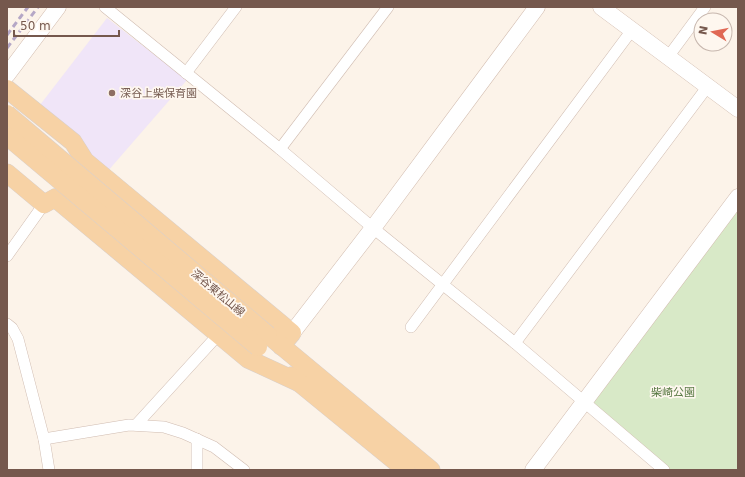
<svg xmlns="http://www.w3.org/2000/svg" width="745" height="477" viewBox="0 0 745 477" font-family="'DejaVu Sans','Noto Sans JP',sans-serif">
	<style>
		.education { fill: #f0e5f8 }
		.green { fill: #d8e9c7 }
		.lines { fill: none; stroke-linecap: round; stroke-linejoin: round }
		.street-casing { stroke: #d0bcb1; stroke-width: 12 }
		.secondary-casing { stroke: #d2bcaf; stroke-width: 17 }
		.primary-casing { stroke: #d8d0cd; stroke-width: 19 }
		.street { stroke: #fff; stroke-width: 11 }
		.secondary { stroke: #fff; stroke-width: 16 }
		.primary { stroke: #f7d2a5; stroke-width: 18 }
		.rail { stroke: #b5a7c6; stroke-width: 3; stroke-dasharray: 6 4; stroke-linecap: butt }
		.primary-bridge-casing { stroke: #d8d0cd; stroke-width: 19; stroke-linecap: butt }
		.primary-bridge { stroke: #f7d2a5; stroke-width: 18 }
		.education-dot { fill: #8d6e63; stroke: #fef7ef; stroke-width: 1.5 }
		.labels { text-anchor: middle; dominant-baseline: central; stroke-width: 3.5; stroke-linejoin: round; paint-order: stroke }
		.education-label { font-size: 11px; fill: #785e54; stroke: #fef7ef; text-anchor: start }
		.street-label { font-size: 11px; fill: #75584d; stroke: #fef7ef }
		.park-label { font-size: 11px; fill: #5a7a45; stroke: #fef7ef }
	</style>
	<rect width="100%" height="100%" fill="#fcf3e9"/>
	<path class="education" d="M107 18 187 80 107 172 40 105Z"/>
	<path class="green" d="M738 197V470H664L585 402Z"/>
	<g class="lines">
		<defs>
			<g id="street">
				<path d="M105 7 280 149 373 228 515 343 664 470"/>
				<path d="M668 57 705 7"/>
				<path d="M186 73 236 7"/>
				<path d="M280 149 388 7"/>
				<path d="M7 256 44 204"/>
				<path d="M7 324 12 328 18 339 44 439 49 470"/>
				<path d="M411 327 632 30"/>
				<path d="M515 343 708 86"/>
				<path d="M136 425 218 335"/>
				<path d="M44 439 129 425 164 427 183 433 214 447 244 470"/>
				<path d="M197 439V470"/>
			</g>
			<g id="secondary">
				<path d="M601 7 738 109"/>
				<path d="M7 75 58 7"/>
				<path d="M292 333 373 228 537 7"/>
				<path d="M533 470 738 197"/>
			</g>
			<g id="primary">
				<path d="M7 89 73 142 85 161 292 333 281 346"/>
				<path d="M7 173 44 204 55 198 248 359 300 383"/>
				<path d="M272 338 431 470"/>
				<path d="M291 376 406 470"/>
			</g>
		</defs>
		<use href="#street" class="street-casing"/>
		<use href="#secondary" class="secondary-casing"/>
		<use href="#primary" class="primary-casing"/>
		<use href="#street" class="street"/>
		<use href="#secondary" class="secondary"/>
		<use href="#primary" class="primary"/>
		<g class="rail">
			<path d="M7 35 28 7"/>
			<path d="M7 48 38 7"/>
		</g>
		<defs>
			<g id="primary-bridge">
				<path d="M7 114 268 335"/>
				<path d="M7 136 258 347"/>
			</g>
		</defs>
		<use href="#primary-bridge" class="primary-bridge-casing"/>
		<use href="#primary-bridge" class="primary-bridge"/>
	</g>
	<circle class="education-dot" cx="112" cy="93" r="4"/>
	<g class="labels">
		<g class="education-label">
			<text x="120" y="93">深谷上柴保育園</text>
		</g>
		<g class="street-label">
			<text transform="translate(218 293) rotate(40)">深谷東松山線</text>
		</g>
		<g class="park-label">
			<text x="673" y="392">柴崎公園</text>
		</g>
	</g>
	<rect width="745" height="477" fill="none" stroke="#75584d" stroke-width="16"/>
	<g transform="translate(713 32) rotate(280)"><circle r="19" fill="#fef7ef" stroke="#c7b7ae"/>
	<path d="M0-3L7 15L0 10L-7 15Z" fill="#e06854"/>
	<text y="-6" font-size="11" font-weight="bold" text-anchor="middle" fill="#75584d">N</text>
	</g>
	<path d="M14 30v6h105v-6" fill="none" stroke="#75584d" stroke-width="2"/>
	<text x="20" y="30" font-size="12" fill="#75584d" stroke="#fef7ef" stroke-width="3" paint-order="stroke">50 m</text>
</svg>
